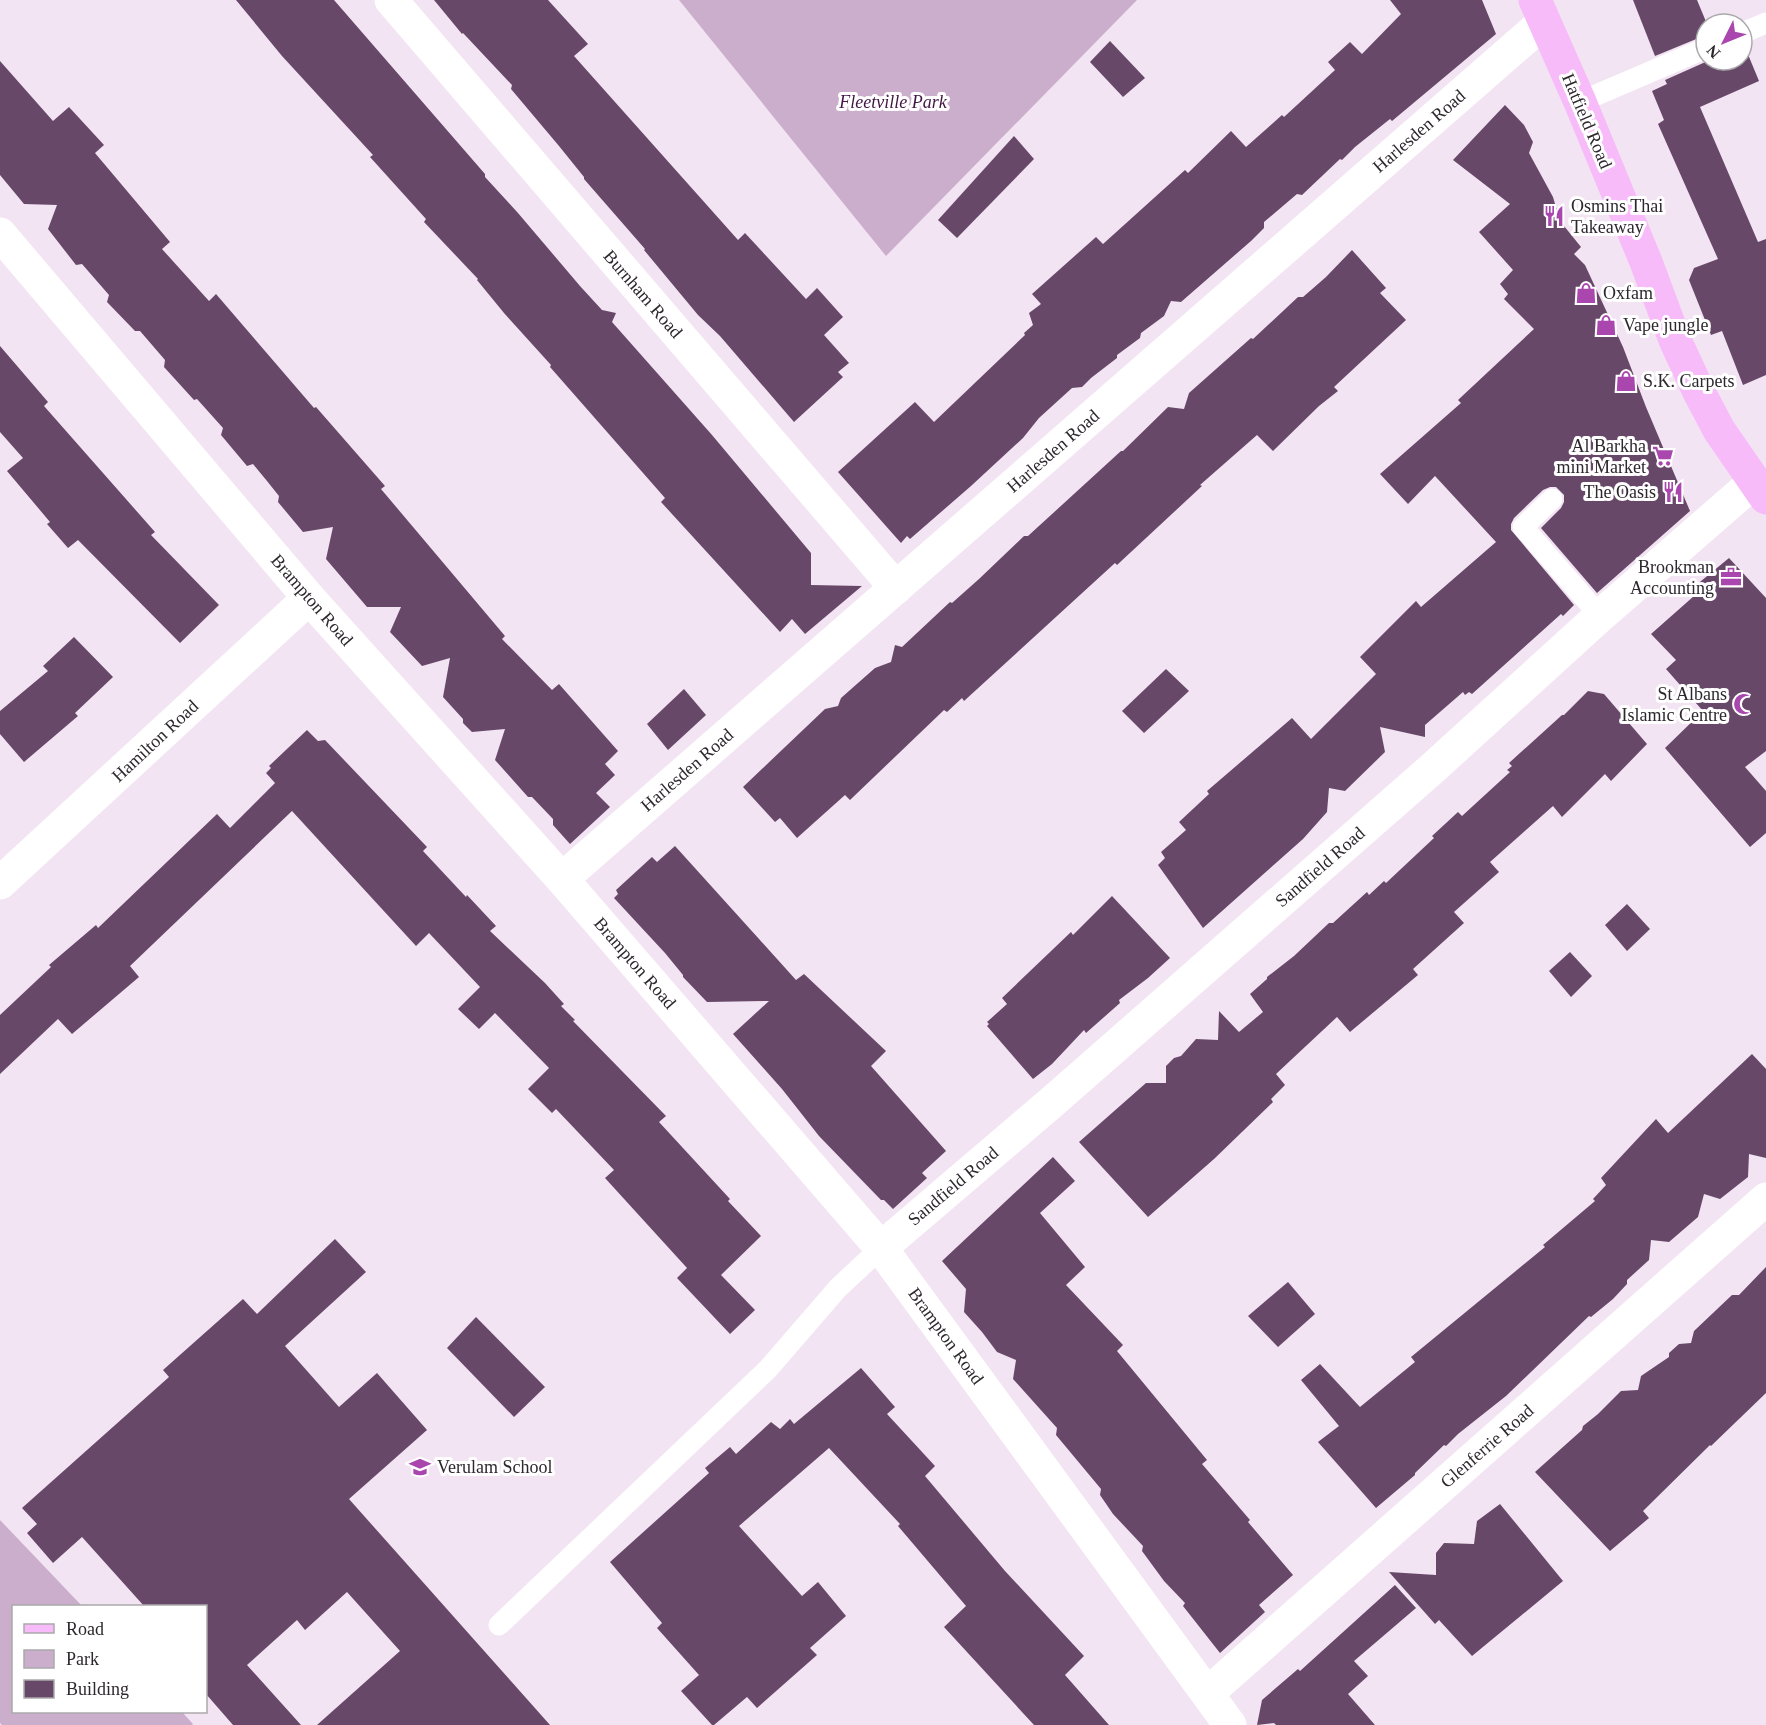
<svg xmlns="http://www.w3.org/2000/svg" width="1766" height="1725" viewBox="0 0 1766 1725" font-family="Georgia,serif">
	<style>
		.green { fill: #cbaecc }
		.building { fill: #684869 }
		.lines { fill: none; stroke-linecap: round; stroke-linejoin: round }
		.service { stroke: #fff; stroke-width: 21 }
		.minor { stroke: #fff; stroke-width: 33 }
		.primary { stroke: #f8bbfa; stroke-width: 33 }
		.labels { text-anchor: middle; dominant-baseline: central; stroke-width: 6; stroke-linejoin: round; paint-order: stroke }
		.park-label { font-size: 18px; font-style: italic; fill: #421544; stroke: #fff }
		.street-label { font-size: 18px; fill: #2d282d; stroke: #fff }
		.poi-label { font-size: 18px; fill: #2d282d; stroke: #fff; text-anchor: start }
	</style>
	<rect width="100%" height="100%" fill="#f2e4f2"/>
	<g class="green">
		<path d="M679 0H1137L886 256Z"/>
		<path d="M0 1520 82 1606H14V1712H182L193 1724 192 1725H2L0 1723Z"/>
	</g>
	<g class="building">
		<path d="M236 0H334L485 174V177L518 213 580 286 602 310 616 313 612 322 712 435 811 553V585L862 586 805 634 792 619 780 632 661 502 665 498 550 367 551 365 504 313 477 280 478 279 424 222 426 219 370 157 373 155 282 56Z"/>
		<path d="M434 0H548L588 44 574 56 738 240 745 233 806 299 817 288 843 317 824 335 849 363 838 372 843 377 794 422 720 336 698 315 644 250 645 249 584 179V177L559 146 511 89 512 85 463 33 462 34Z"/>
		<path d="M1390 0H1482L1496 34 1392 121 1390 119 1355 147 1342 160 1340 159 1302 195 1297 194 1264 222V228L1251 241 1181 302 1171 301 1164 316 1141 333 1140 338 1117 355V358L1091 378 1082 387 1072 388 1039 418 1023 438 971 486 910 539 907 536 901 543 838 472 915 402 934 422 1025 335 1024 333 1033 325 1029 313 1041 304 1032 294 1096 237 1103 244 1185 170 1188 173 1231 131 1246 147 1282 115 1284 117 1335 70 1328 62 1350 42 1362 54 1401 14Z"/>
		<path d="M1633 0H1697L1707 24 1706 35 1655 56Z"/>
		<path d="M1110 41 1145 78 1123 97 1090 62Z"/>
		<path d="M1747 52 1759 81 1700 107 1758 242 1766 239V375L1743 385 1722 331 1711 335 1689 280 1694 268 1718 259 1658 124 1664 120 1652 91 1667 84 1665 80 1710 60H1721L1723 64 1731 60H1742V55Z"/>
		<path d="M0 61 53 121 69 107 104 145 95 153 170 242 162 249 209 301 216 294 314 408 316 407 385 486 381 489 505 636 502 639 552 690 559 684 618 751 605 764 615 775 596 793 610 807 570 844 553 825V819L532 797H528L495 760 505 729 472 732 463 723V719L443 697 450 658 422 666 390 632 401 607H367L326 559 333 527 303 532 278 502 279 496 267 481 253 464 247 466 221 435 223 428 197 399 194 400 164 367 165 360 140 331H135L107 302 109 295 82 264 76 265 48 229 57 205 24 204 0 175Z"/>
		<path d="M1505 105 1524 125 1533 142 1529 153 1553 197 1560 221 1581 247 1574 254 1585 265 1623 347 1646 407 1690 511 1597 593 1541 528 1561 508 1564 502V495L1556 487H1550L1543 490 1514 518 1511 524V530L1574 605 1563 616 1561 614 1472 694 1469 692 1465 695 1463 692 1425 725V737L1380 727 1385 752 1345 791 1329 788 1327 812 1303 839 1203 928 1158 865 1165 858 1161 852 1186 830 1179 822 1209 794 1207 791 1292 718 1311 739 1376 674 1360 657 1416 601 1421 607 1496 542 1435 476 1408 504 1380 474 1461 403 1458 400 1534 329 1504 299 1508 294 1500 284 1513 270 1479 232 1510 204 1453 160Z"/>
		<path d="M1014 136 1034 159 957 238 938 220Z"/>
		<path d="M1352 250 1386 288 1380 293 1406 320 1334 387 1338 391 1319 406 1273 451 1257 435 1200 485 1202 486 1117 565 1115 563 964 701 962 698 947 712 944 710 850 800 845 795 797 838 780 818 775 822 743 787 825 709 838 706 841 698 875 668 891 662 895 645 902 647 950 602 952 603 979 579 1024 536H1028L1121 451H1123L1168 407 1184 409 1189 393 1251 338 1253 339 1298 297H1303L1326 277Z"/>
		<path d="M0 346 48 402 44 406 155 532 151 535 219 605 180 643 78 540 68 548 47 524 50 522 7 471 23 458 0 432Z"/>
		<path d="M1729 558 1766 598V751L1745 767 1766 791V833L1750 847 1665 748 1703 711 1666 669 1676 660 1651 634 1694 596 1689 591Z"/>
		<path d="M74 637 113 677 75 713 78 716 24 762 0 734V711L48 671 43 666Z"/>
		<path d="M1166 669 1189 691 1144 733 1122 711Z"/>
		<path d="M684 689 706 715 668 750 647 724Z"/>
		<path d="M1588 691 1604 694 1647 744 1611 781 1605 774 1562 817 1553 806 1490 862 1499 872 1454 912 1464 923 1413 969 1418 975 1350 1032 1337 1017 1276 1074 1285 1085 1271 1099 1273 1102 1214 1159 1148 1217 1079 1142 1146 1083H1166V1066L1174 1058 1181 1056 1196 1039 1218 1040 1219 1011 1239 1032 1263 1012 1250 994 1267 979V977L1294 956 1329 923H1333L1367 892 1369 895 1384 881 1386 883 1434 838 1432 836 1458 812 1462 816 1510 772 1507 770 1512 766 1509 763 1562 715H1564Z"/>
		<path d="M307 730 318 741 325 740 427 847 423 851 466 897 467 895 496 926 490 931 545 983 564 1004 561 1006 575 1020 573 1021 666 1116 659 1122 730 1199 728 1201 761 1236 721 1275 755 1310 730 1334 677 1278 687 1268 605 1178 614 1170 556 1109 552 1113 528 1089 549 1068 495 1013 479 1029 458 1009 480 987 429 933 416 946 292 811 130 966 139 977 72 1034 58 1019 0 1074V1015L51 967 49 965 96 925 98 928 217 814 230 828 275 783 266 773 271 768 269 766Z"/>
		<path d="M675 846 796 980 804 974 886 1051 871 1066 946 1151 922 1173 927 1178 893 1209 884 1200H881L819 1136 782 1089 733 1034 769 1001 707 1002 683 977V975L665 953 614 898 618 894 616 890 652 857 657 862Z"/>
		<path d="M1112 896 1170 958 1148 978 1119 1000 1120 1003 1086 1033 1084 1030 1052 1064 1033 1079 987 1026 989 1024 987 1022 1007 1004 1002 998 1071 932 1073 935Z"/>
		<path d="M1627 904 1650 929 1627 951 1605 925Z"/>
		<path d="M1570 952 1592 976 1571 997 1549 971Z"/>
		<path d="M1752 1054 1766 1069V1158L1749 1154 1748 1177 1720 1199 1704 1194 1698 1217 1669 1242 1651 1240 1649 1260 1627 1280V1284L1613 1299 1591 1317 1589 1316 1506 1396 1458 1434 1446 1446 1444 1445 1415 1473V1475L1376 1508 1318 1442 1339 1426 1301 1380 1320 1364 1360 1407 1415 1362 1411 1357 1545 1247 1543 1245 1595 1201 1593 1199 1606 1185 1601 1178 1656 1119 1668 1133Z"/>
		<path d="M1053 1157 1075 1181 1040 1213 1085 1267 1066 1285 1123 1345 1117 1351 1207 1460 1202 1464 1250 1520 1248 1522 1293 1575 1259 1605 1265 1612 1220 1653 1183 1606 1185 1603 1164 1581 1142 1551 1143 1546 1113 1514 1100 1495 1101 1489 1056 1435 1057 1428 1013 1379 1016 1360 997 1352 982 1332 964 1312 966 1289 942 1261Z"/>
		<path d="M335 1239 366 1272 285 1346 339 1407 377 1373 427 1430 349 1499 550 1725H317L400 1651 347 1592 305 1630 297 1620 247 1665 301 1725H233L206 1694V1606H144L82 1537 53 1563 27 1533 37 1524 22 1508 169 1377 163 1370 243 1299 257 1314Z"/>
		<path d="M1766 1267V1393L1711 1446 1710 1445 1643 1511 1649 1518 1610 1551 1535 1472 1582 1430 1583 1426 1598 1414 1621 1391 1638 1390 1641 1376 1669 1357V1353L1679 1344 1691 1343 1694 1331 1732 1295H1739Z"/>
		<path d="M1288 1282 1315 1314 1278 1347 1248 1316Z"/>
		<path d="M476 1317 545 1387 514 1417 447 1348Z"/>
		<path d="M861 1368 895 1407 887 1414 935 1466 925 1476 1005 1571 1084 1656 1065 1675 1109 1725H1034L944 1627 966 1606 898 1526 900 1524 829 1448 739 1526 802 1596 818 1582 846 1616 810 1648 817 1655 757 1708 747 1697 714 1725H712L681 1691 699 1675 657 1628 662 1623 610 1562 709 1473 705 1468 730 1447 736 1454 771 1422 780 1429 790 1419 794 1424Z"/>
		<path d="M1500 1504 1563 1581 1472 1656 1439 1620 1435 1624 1389 1572 1436 1575V1553L1444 1543 1474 1544 1477 1521Z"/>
		<path d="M1395 1585 1416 1608 1354 1661 1368 1676 1348 1694 1375 1725H1276L1274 1723 1257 1725 1262 1700 1298 1669 1300 1671Z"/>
	</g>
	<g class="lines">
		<g class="service">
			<path d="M1742 33 1766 23"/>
			<path d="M1580 102 1706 48"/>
			<path d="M1552 499 1523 527 1600 616"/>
			<path d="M499 1625 768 1369 838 1288 881 1248"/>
		</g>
		<g class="minor">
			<path d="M391 0 896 588"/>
			<path d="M0 234 309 598 562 879 881 1248 1230 1725"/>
			<path d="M562 879 1544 22"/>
			<path d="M0 883 309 598"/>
			<path d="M881 1248 1052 1102 1434 767 1600 616 1754 482"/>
			<path d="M1208 1693 1766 1199"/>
		</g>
		<path class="primary" d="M1535 0 1580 102 1646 262 1675 340 1699 392 1719 430 1766 498"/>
	</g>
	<defs>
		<symbol id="restaurant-bare" viewBox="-9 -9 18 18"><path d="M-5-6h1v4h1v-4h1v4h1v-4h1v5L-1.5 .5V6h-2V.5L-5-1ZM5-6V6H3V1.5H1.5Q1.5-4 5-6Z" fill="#a947ae" stroke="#fff" stroke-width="2.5" paint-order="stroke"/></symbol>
		<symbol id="shop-bare" viewBox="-9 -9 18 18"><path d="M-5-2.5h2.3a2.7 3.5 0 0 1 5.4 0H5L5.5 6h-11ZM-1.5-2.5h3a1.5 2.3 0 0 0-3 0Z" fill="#a947ae" stroke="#fff" stroke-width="2.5" paint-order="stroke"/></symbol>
		<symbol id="supermarket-bare" viewBox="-9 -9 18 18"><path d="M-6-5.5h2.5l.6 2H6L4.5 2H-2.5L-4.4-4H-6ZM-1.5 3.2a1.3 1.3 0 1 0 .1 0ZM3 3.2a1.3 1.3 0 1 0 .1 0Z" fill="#a947ae" stroke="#fff" stroke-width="2.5" paint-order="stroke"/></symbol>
		<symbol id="office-bare" viewBox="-9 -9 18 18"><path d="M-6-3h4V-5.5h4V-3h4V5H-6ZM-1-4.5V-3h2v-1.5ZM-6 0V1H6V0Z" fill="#a947ae" stroke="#fff" stroke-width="2.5" paint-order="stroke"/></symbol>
		<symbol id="mosque-bare" viewBox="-9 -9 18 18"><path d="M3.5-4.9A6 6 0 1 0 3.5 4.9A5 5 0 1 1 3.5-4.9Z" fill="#a947ae" stroke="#fff" stroke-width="2.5" paint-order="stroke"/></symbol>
		<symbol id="school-bare" viewBox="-9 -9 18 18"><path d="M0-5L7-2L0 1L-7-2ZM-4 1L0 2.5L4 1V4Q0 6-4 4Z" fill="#a947ae" stroke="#fff" stroke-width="2.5" paint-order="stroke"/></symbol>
	</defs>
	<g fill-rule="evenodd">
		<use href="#restaurant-bare" x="1539" y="201" width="30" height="30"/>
		<use href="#shop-bare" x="1571" y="278" width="30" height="30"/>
		<use href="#shop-bare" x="1591" y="310" width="30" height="30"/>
		<use href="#shop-bare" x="1611" y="366" width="30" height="30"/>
		<use href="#supermarket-bare" x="1648" y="441" width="30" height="30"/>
		<use href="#restaurant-bare" x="1658" y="477" width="30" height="30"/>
		<use href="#office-bare" x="1716" y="562" width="30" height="30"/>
		<use href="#mosque-bare" x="1729" y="689" width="30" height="30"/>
		<use href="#school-bare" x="405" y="1452" width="30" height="30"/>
	</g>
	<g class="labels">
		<g class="park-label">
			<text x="893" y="102">Fleetville Park</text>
		</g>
		<g class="street-label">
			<text transform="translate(1587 121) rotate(67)">Hatfield Road</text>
			<text transform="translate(1419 131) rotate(-41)">Harlesden Road</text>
			<text transform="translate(643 294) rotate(49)">Burnham Road</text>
			<text transform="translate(1053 451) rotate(-41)">Harlesden Road</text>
			<text transform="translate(312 600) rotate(49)">Brampton Road</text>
			<text transform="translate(155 741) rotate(-43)">Hamilton Road</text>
			<text transform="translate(687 770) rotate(-41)">Harlesden Road</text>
			<text transform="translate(1320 867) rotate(-41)">Sandfield Road</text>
			<text transform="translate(635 963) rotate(49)">Brampton Road</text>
			<text transform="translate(953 1186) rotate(-40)">Sandfield Road</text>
			<text transform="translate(946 1336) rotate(54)">Brampton Road</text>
			<text transform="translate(1487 1446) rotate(-41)">Glenferrie Road</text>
		</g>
		<g class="poi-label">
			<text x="1571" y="206">Osmins Thai<tspan x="1571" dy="21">Takeaway</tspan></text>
			<text x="1603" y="293">Oxfam</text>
			<text x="1623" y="325">Vape jungle</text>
			<text x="1643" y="381">S.K. Carpets</text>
			<text x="1646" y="446" text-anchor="end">Al Barkha<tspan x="1646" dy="21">mini Market</tspan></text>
			<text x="1656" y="492" text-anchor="end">The Oasis</text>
			<text x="1714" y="567" text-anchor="end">Brookman<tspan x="1714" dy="21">Accounting</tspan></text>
			<text x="1727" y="694" text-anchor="end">St Albans<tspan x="1727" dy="21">Islamic Centre</tspan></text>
			<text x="437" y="1467">Verulam School</text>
		</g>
	</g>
	<rect x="12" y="1605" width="195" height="108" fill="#ffffff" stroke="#aba9ab" stroke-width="1.5"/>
	<rect x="24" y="1624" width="30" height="9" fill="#f8bbfa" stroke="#aba9ab" stroke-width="1.5"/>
	<text x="66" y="1635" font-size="18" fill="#2d282d">Road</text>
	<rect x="24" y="1650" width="30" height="18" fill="#cbaecc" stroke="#aba9ab" stroke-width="1.5"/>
	<text x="66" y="1665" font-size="18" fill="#2d282d">Park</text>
	<rect x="24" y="1680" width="30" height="18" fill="#684869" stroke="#aba9ab" stroke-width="1.5"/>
	<text x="66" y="1695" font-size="18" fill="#2d282d">Building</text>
	<g transform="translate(1724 42) rotate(227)"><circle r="28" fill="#ffffff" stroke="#aba9ab" stroke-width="1.5"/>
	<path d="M0-4.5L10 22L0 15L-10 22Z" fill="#a947ae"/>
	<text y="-9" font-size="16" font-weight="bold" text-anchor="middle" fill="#2d282d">N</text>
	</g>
</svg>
